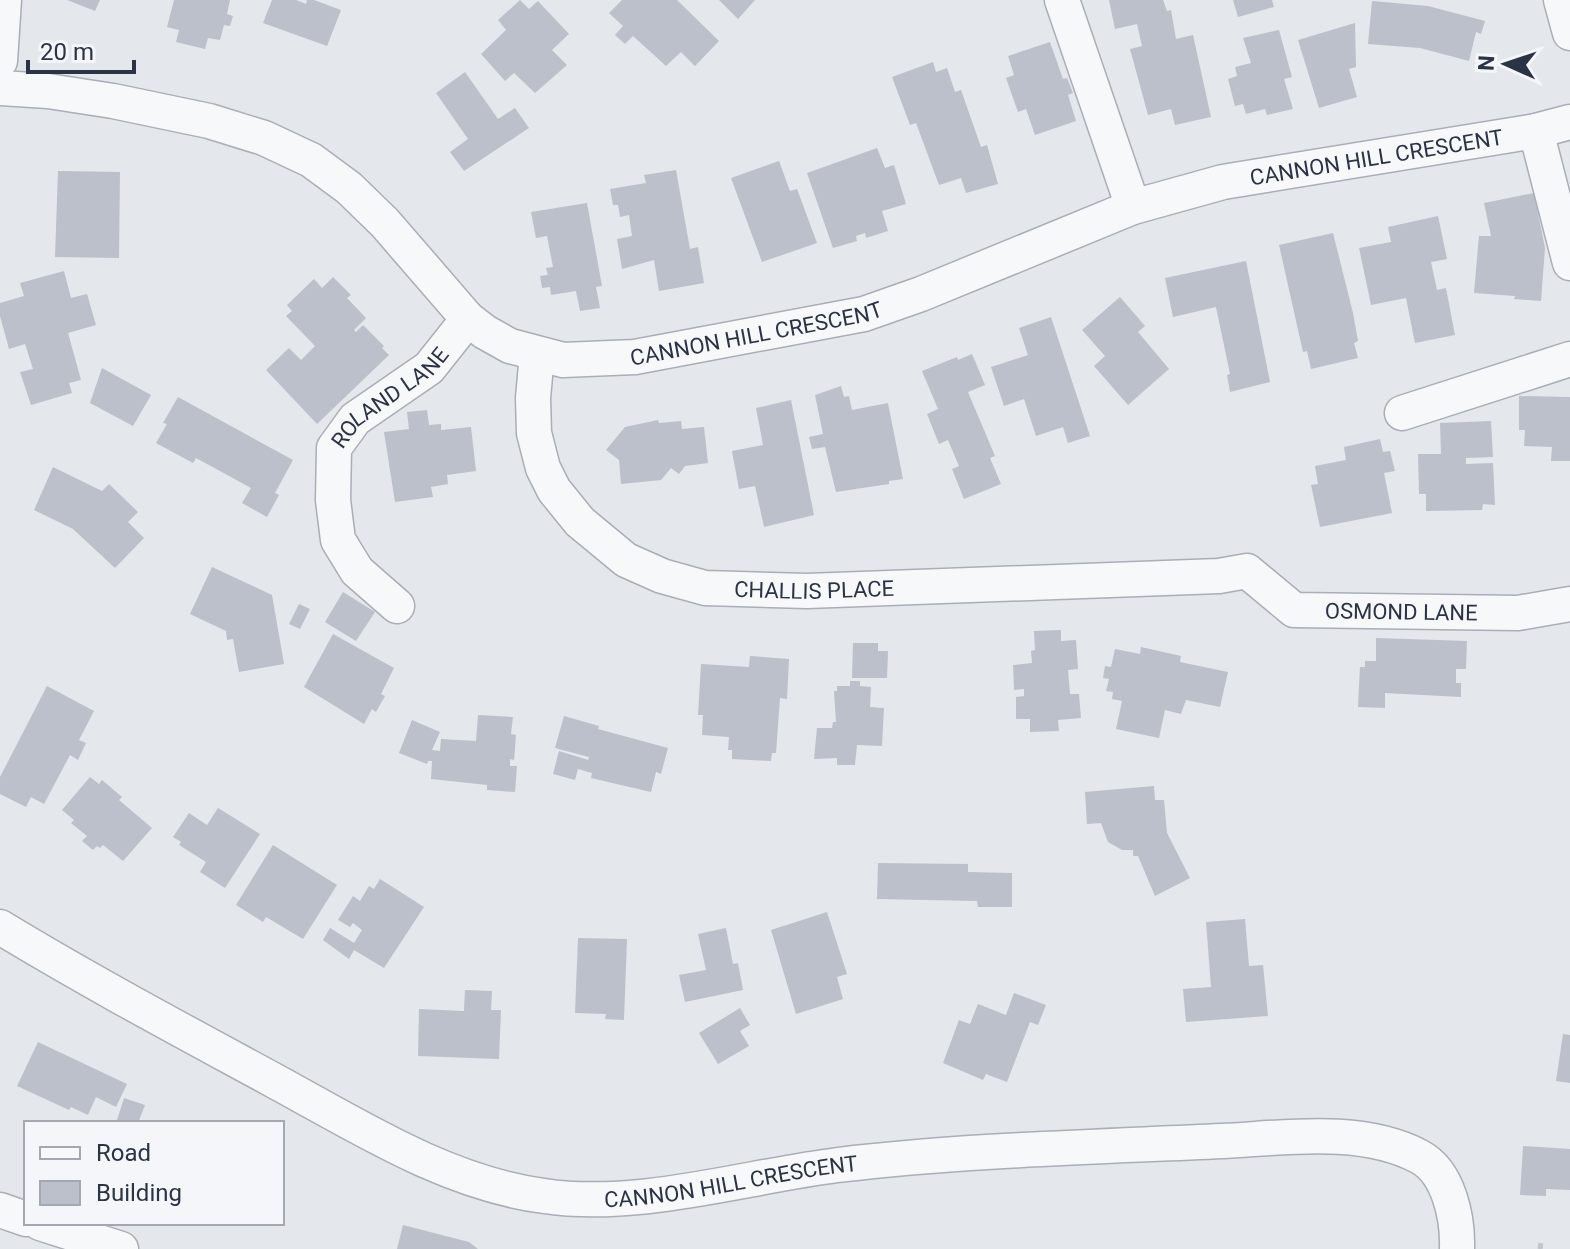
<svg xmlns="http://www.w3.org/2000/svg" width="1570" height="1249" viewBox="0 0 1570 1249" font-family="Roboto,sans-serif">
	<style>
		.building { fill: #bbc0ca }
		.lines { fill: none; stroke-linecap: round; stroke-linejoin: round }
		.minor-casing { stroke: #a9aeb7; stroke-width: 37 }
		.path { stroke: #c2c5cb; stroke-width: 5; stroke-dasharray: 6 6; stroke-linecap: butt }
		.minor { stroke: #f7f8fa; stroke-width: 34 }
		.labels { text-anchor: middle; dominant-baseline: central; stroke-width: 7; stroke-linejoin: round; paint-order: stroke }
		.street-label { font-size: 22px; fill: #2b3445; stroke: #f4f6f9 }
	</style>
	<rect width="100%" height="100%" fill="#e4e7ec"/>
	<g class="building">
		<path d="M67 0H100L95 11Z"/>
		<path d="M174 0H230L227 14 233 16 230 26 224 25 220 40 208 38 205 49 176 42 179 30 167 27Z"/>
		<path d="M272 0H296L306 4 307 0H314L341 10 327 46 263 23Z"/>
		<path d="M520 0 529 9 538 1 569 34 552 50 567 65 535 93 514 73 505 81 481 54 506 30 498 20Z"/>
		<path d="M622 0H677L719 41 695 66 681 52 666 66 633 36 625 44 615 35 623 26 609 13Z"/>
		<path d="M719 0H755L738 19Z"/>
		<path d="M1109 0H1163L1167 11 1171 10 1176 39 1193 35 1211 117 1175 125 1171 109 1148 115 1130 49 1142 46 1137 24 1115 29Z"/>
		<path d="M1233 0H1272L1274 7 1238 17Z"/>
		<path d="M1372 1 1428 6 1485 21 1481 34 1476 32 1469 61 1420 48 1368 44Z"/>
		<path d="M1355 23 1356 67 1349 69 1357 97 1319 108 1298 40Z"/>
		<path d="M1279 30 1292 77 1284 79 1293 109 1267 115 1265 109 1246 114 1243 104 1235 106 1228 79 1237 76 1235 67 1251 63 1243 38Z"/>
		<path d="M1050 42 1063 79 1067 78 1073 93 1068 95 1076 121 1035 135 1026 109 1018 112 1006 78 1014 75 1008 56Z"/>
		<path d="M933 62 936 72 947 68 955 92 961 90 981 147 987 145 998 184 966 193 961 178 939 185 916 123 910 125 892 77Z"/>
		<path d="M465 72 498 119 515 108 529 128 464 171 450 152 468 139 436 93Z"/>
		<path d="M877 148 885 168 894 165 906 204 882 211 888 231 866 238 865 233 856 236 857 241 833 248 807 173Z"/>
		<path d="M779 161 790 191 797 189 817 243 762 262 731 178Z"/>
		<path d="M676 170 690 249 698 247 704 283 659 291 654 260 622 269 617 239 632 236 629 215 620 217 618 205H613L610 189 646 183 644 175Z"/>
		<path d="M58 171 120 172 119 258 55 257Z"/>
		<path d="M1534 193 1545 248 1541 301 1514 299 1515 296 1474 293 1479 236H1491L1484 203Z"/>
		<path d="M587 203 602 286 596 287 600 308 580 311 576 291 551 295 550 287 542 288 540 276 548 275 546 268 553 267 547 236 536 238 531 212Z"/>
		<path d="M1438 216 1447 259 1431 262 1437 290 1446 288 1455 335 1415 343 1406 298 1371 305 1359 248 1391 242 1388 227Z"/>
		<path d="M1333 233 1353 313 1358 341 1354 343 1358 358 1311 369 1307 351 1303 352 1279 245Z"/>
		<path d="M1246 261 1270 382 1230 392 1227 375 1230 374 1216 307 1173 317 1165 278Z"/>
		<path d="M64 271 71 298 87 294 96 325 68 333 81 380 69 383 72 393 31 405 20 372 33 369 25 344 9 349 0 316V303L24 296 20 283Z"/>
		<path d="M333 277 351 295 347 298 366 318 354 330 356 332 363 325 384 346 382 348 389 355 317 424 266 370 289 348 301 360 315 346 286 316 292 311 287 305 314 279 322 288Z"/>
		<path d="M1120 297 1145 326 1138 332 1169 369 1128 405 1094 366 1105 356 1082 330Z"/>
		<path d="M1051 317 1090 436 1068 443 1063 427 1036 436 1024 399 1004 406 991 367 1028 355 1019 328Z"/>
		<path d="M972 354 985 385 968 392 995 456 990 458 1001 484 964 499 952 469 959 466 948 440 939 444 927 414 938 409 922 371 957 357 958 360Z"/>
		<path d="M102 368 151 395 133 426 90 403Z"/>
		<path d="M841 386 844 397 849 396 852 410 888 403 903 479 889 481V484L836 492 825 447 812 449 809 437 823 434 815 395Z"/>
		<path d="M1519 396 1570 397V461H1551L1552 447 1524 446 1525 430H1519Z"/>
		<path d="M178 397 293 460 275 493 279 495 267 517 242 503 251 488 196 458 193 463 156 443 167 424 163 423Z"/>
		<path d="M791 400 814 515 764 527 755 486 739 489 732 451 763 445 756 408Z"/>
		<path d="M427 410 429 425 441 424V430L471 427 476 471 447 475 448 484 431 487 433 497 395 502 384 432 409 429 407 412Z"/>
		<path d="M658 420 659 423 681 421 682 429 704 427 708 463 685 466 679 474 671 468 661 480 621 484 619 460 606 450 625 427Z"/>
		<path d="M1491 421 1493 457 1466 458V464L1493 463 1495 505 1483 504 1482 510 1426 511V494H1419L1418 454H1441L1440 423Z"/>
		<path d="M1380 439 1383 452 1390 451 1395 471 1384 473 1392 513 1320 527 1311 485 1318 484 1315 466 1346 460 1344 447Z"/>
		<path d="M53 467 102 491 109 484 138 512 128 522 144 538 115 568 73 529 34 510Z"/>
		<path d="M212 567 272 595 284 664 239 672 233 639 227 640 226 631 190 614Z"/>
		<path d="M343 592 375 612 356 641 325 622Z"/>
		<path d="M299 604 310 609 300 629 289 624Z"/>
		<path d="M1061 630V641L1076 640 1078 669 1068 670 1070 694H1079L1081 718 1058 720 1059 731 1030 732V719H1016V697L1024 696V689L1014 690 1013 665 1032 663 1031 651 1035 650 1034 631Z"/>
		<path d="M333 634 394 668 381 694 385 696 376 712 372 709 364 724 304 687Z"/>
		<path d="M1376 638 1467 641 1466 669H1456V683H1461V697L1385 693V708L1358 707 1360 667H1365V661H1376Z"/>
		<path d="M853 643H878V651H888L887 678H852Z"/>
		<path d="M1141 647 1181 656 1180 662 1228 672 1220 707 1186 700 1181 714 1165 710 1159 738 1116 729 1122 701 1112 699 1113 692 1106 691 1109 679 1103 678 1105 666 1111 667 1115 649 1140 654Z"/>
		<path d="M750 656 789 659 787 699 780 698 776 753H772L771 761 732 759V750H728L729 737 702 735 703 715H698L701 664 749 667Z"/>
		<path d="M850 681H860V686L871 687 870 707 884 708 882 746 857 745 855 765H837V758L814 759 817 728H832L833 722H836L834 691H837V686H850Z"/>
		<path d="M47 686 94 711 79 740 86 743 78 760 70 755 44 804 31 797 26 807 0 794V777Z"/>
		<path d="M478 715 513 717 511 734 516 735 514 760 510 759V766H517L515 792 487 790V785L431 779 432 761H428L427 764 399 753 412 720 440 732 432 750 440 751 441 739 476 741Z"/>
		<path d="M564 716 599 726 598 729 668 748 661 774 656 772 651 792 591 778 592 773 578 769 575 780 553 774 559 751 588 760 589 757 555 748Z"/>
		<path d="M90 777 99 784 102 780 122 797 119 800 152 828 123 861 103 845 100 848 97 846 93 850 82 841 87 836 71 823 74 820 62 810Z"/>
		<path d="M1154 786 1155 800H1164L1167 833 1190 878 1155 896 1138 856H1133V850H1122L1108 842 1101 823 1087 824 1085 792Z"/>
		<path d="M218 808 260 834 225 888 200 872 206 862 179 845 181 842 173 837 189 813 207 825Z"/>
		<path d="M273 845 337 885 303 939 266 917 263 922 236 905Z"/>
		<path d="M878 863 968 864V872L1012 873V907H978L977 901 877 899Z"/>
		<path d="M380 879 424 907 384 968 354 950 349 959 323 940 330 928 354 943 362 930 353 923 350 927 338 920 353 896 360 901 369 886 374 889Z"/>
		<path d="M827 912 847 974 837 977 843 999 796 1014 771 930Z"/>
		<path d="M1245 919 1249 966 1263 965 1268 1016 1186 1022 1183 989 1211 987 1206 922Z"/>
		<path d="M726 928 733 964 738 963 743 990 685 1002 679 975 706 970 698 934Z"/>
		<path d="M578 938 627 939 624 1020 605 1019 606 1014 575 1013Z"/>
		<path d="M465 990 492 991 491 1010H501L499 1059 418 1056 419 1009 464 1011Z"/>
		<path d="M1014 993 1046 1005 1038 1025 1030 1022 1007 1082 986 1074 983 1080 943 1063 959 1020 970 1024 978 1004 1006 1015Z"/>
		<path d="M740 1008 750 1025 740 1031 749 1046 718 1064 699 1033Z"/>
		<path d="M1563 1034 1570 1035V1083L1556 1081Z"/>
		<path d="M38 1042 127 1084 116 1107 96 1097 88 1115 71 1107 69 1110 17 1086Z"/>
		<path d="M124 1098 145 1105 138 1123H116Z"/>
		<path d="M1523 1146 1570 1149V1190L1546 1189V1196L1520 1195Z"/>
		<path d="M403 1225 469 1242 478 1249H397Z"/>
	</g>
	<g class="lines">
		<defs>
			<g id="minor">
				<path d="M1062 0 1133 207"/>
				<path d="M1561 0 1570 33"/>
				<path d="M0 61 4 0"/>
				<path id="s1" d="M0 88 48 91 113 101 209 121 264 138 311 160 349 188 385 223 468 319 485 332 510 346 563 360 635 357 864 314 921 294 1133 207 1223 182 1536 131 1570 122"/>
				<path d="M1536 131 1570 263"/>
				<path id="s2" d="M537 354 533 398 534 433 543 468 554 490 580 522 626 560 662 576 705 588 807 591 1219 576 1247 571 1294 610 1518 613 1570 604"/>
				<path d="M1402 413 1570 359"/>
				<path id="s3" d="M397 606 357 571 338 540 333 500 334 448 355 419 429 368 468 319"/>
				<path id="s4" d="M0 927C89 981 181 1030 273 1080 358 1126 446 1183 544 1196 639 1210 743 1177 838 1165 965 1150 1094 1147 1222 1141 1284 1138 1362 1126 1420 1157 1449 1173 1458 1218 1457 1249"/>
				<path d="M0 1210 26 1219"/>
				<path d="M40 1223 121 1249"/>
			</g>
		</defs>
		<use href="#minor" class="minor-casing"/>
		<path class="path" d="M1540 1249 1541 1242"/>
		<use href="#minor" class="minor"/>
	</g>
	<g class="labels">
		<g class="street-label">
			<text stroke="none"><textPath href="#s1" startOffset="1494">CANNON HILL CRESCENT</textPath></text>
			<text stroke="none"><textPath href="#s1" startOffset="846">CANNON HILL CRESCENT</textPath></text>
			<text stroke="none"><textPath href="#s3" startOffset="258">ROLAND LANE</textPath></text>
			<text stroke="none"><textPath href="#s2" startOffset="434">CHALLIS PLACE</textPath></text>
			<text stroke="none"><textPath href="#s2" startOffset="1036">OSMOND LANE</textPath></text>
			<text stroke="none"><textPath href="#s4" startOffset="798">CANNON HILL CRESCENT</textPath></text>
		</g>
	</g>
	<rect x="24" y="1121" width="260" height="104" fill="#f4f6f9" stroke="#a4a8b1" stroke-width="2"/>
	<rect x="40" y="1147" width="40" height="12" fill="#f7f8fa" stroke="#a4a8b1" stroke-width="2"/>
	<text x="96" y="1161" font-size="24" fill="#2b3445">Road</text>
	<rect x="40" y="1181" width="40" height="24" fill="#bbc0ca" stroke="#a4a8b1" stroke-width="2"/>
	<text x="96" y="1201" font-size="24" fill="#2b3445">Building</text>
	<g transform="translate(1506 64) rotate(273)" stroke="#f4f6f9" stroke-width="6" paint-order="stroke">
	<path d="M0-6L14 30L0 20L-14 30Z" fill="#2b3445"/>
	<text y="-12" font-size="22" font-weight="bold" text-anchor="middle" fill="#2b3445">N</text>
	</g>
	<path d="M28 60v12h106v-12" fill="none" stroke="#2b3445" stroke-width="4"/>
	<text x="40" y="60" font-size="24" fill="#2b3445" stroke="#f4f6f9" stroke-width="6" paint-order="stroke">20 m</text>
</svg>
